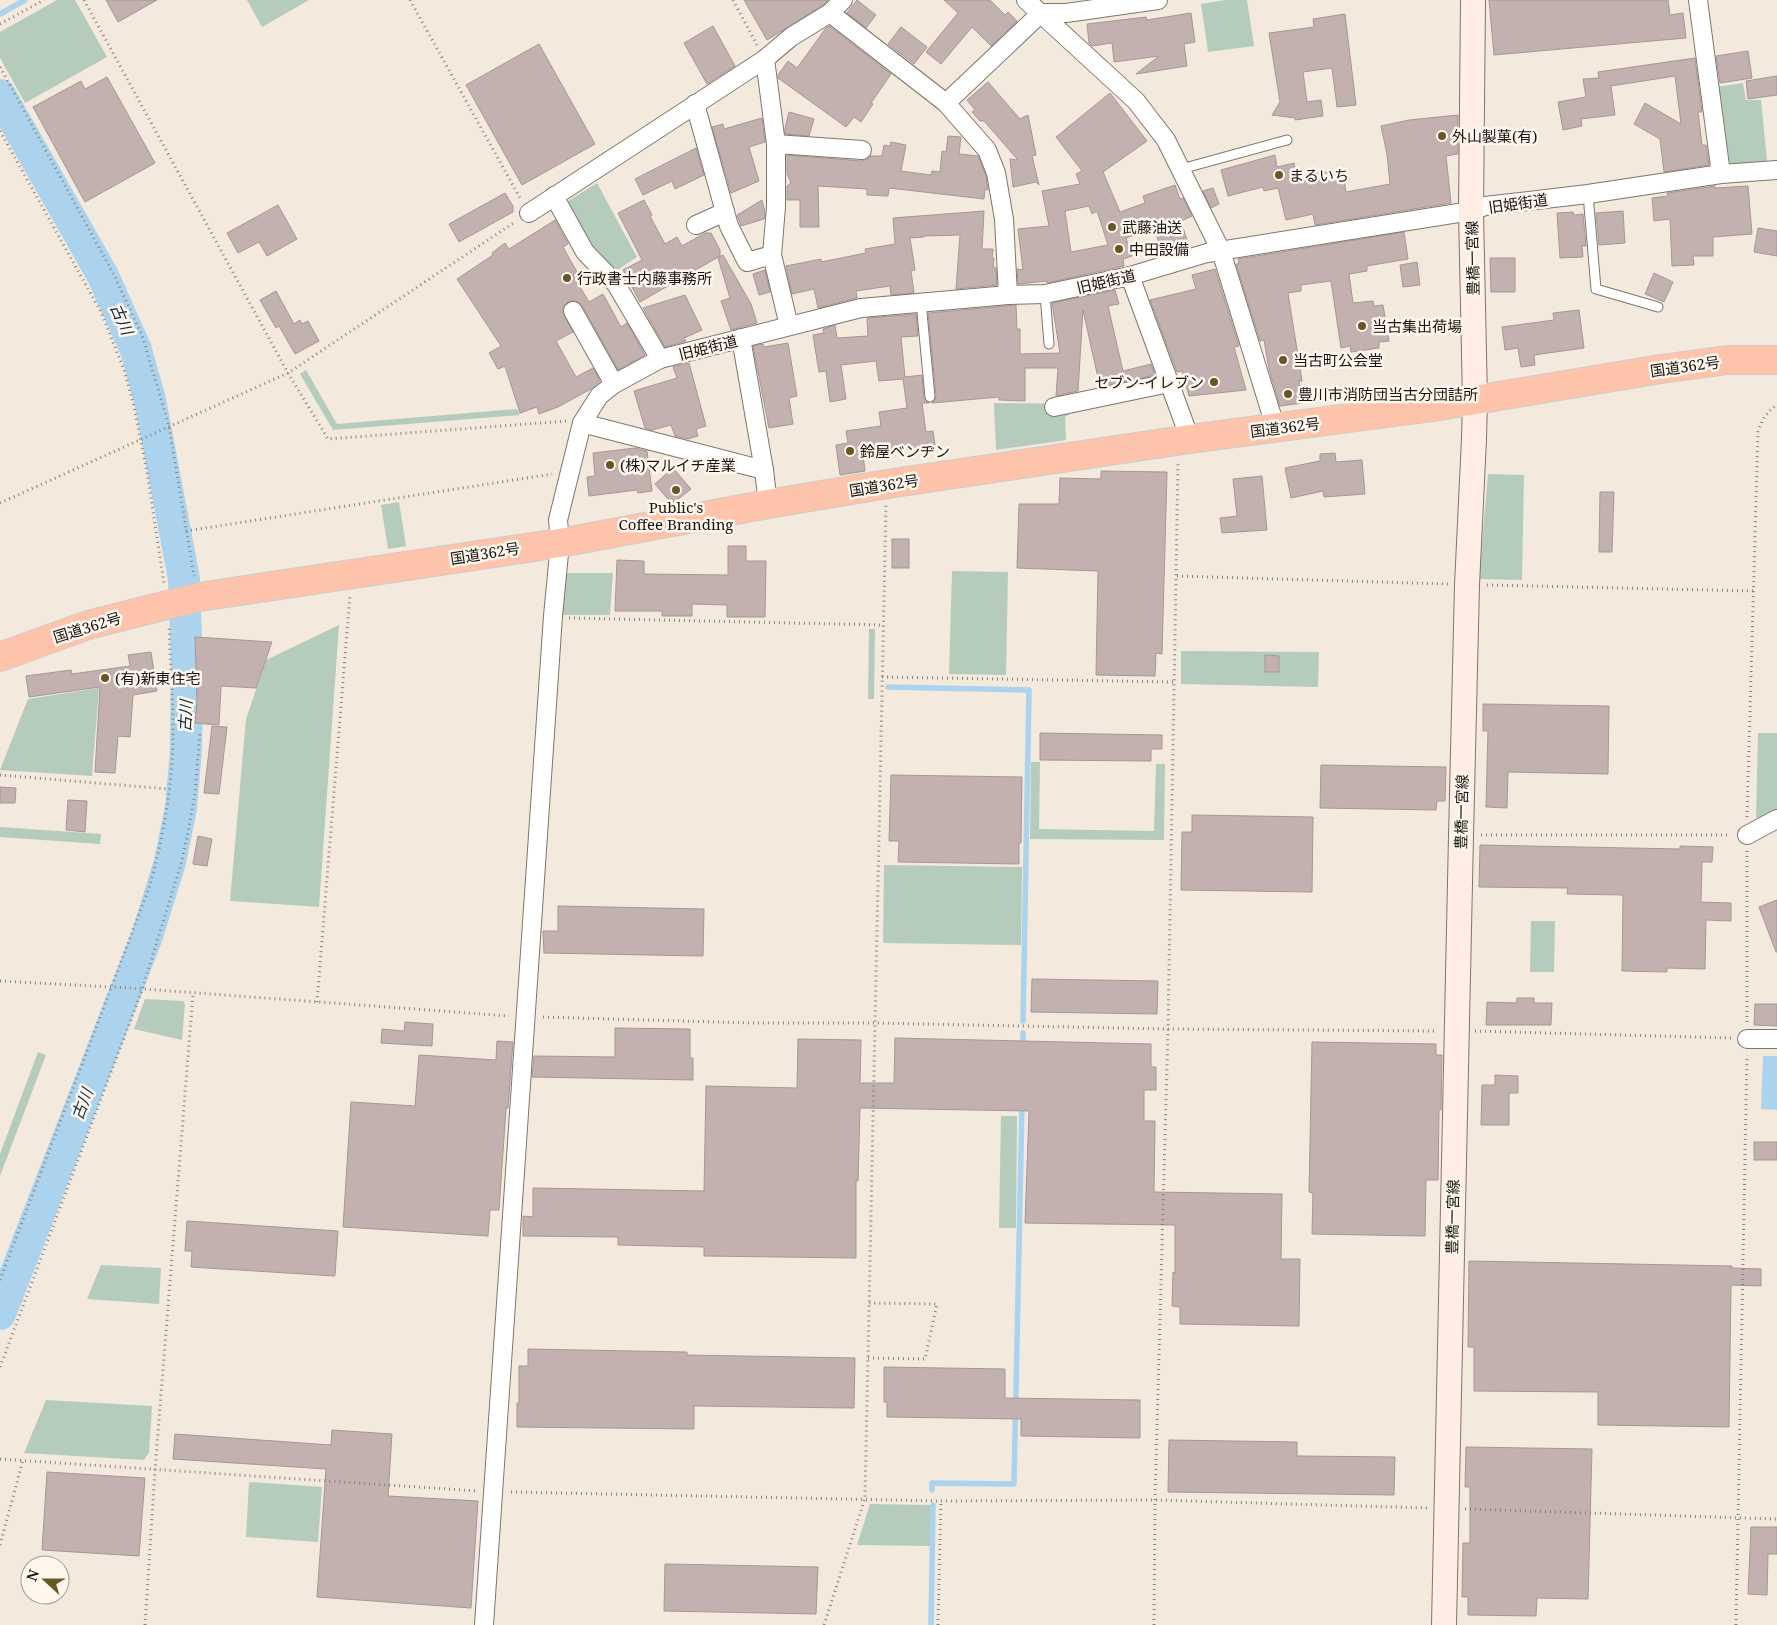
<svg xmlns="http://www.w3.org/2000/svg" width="1777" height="1625" viewBox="0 0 1777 1625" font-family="'Noto Serif','Noto Sans JP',serif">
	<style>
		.green { fill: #b5ccbc }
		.water { fill: #acd3ed }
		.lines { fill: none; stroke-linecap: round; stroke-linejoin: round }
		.stream { stroke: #acd3ed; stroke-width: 5.5 }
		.river { stroke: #acd3ed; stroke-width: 32 }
		.building { fill: #c2b1af; stroke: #a79794; fill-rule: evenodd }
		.lane-casing { stroke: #7f766b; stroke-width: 11 }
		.street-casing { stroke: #7f766b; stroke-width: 20 }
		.secondary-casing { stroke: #7f766b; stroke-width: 26 }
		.highway-casing { stroke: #cccbca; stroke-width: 30 }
		.path { stroke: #88827a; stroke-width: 3; stroke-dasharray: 1 4; stroke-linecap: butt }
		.lane { stroke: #fff; stroke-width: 9 }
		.street { stroke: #fff; stroke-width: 18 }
		.secondary { stroke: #ffede6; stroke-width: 24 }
		.highway { stroke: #fec3ab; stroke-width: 28 }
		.poi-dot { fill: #665724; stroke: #fff7ed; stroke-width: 2 }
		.labels { text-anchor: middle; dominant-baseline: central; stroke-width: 5; stroke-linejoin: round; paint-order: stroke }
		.poi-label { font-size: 15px; fill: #171410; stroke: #fff7ed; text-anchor: start }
		.street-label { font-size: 15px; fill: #171410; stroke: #fff7ed }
		.water-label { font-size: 16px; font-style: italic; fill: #0c2c3f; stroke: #fff7ed }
	</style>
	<rect width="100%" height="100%" fill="#f3e9dd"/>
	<g class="green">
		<path d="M57 0H75L107 57 25 103 0 58V32Z"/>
		<path d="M247 0H309L262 27Z"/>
		<path d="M1225 0H1247L1254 46 1208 52 1201 4Z"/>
		<path d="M1743 83 1746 100H1761L1767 161 1726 164 1716 87Z"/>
		<path d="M597 183 637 257 613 273 589 248 565 203Z"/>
		<path d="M306 370 337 424 517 409 520 415 333 430 300 374Z"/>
		<path d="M994 403 1085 404 1065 417 1066 440 996 450Z"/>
		<path d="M1488 474 1524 475 1522 580 1479 579Z"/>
		<path d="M399 502 406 546 388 549 381 505Z"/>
		<path d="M952 571 1008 572 1006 675 949 674Z"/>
		<path d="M566 573H613L610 615H562Z"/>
		<path d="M339 625 319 907 230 901 246 719 266 660Z"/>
		<path d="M869 629H875L874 699H868Z"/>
		<path d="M1181 651 1319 652 1318 687 1181 684Z"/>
		<path d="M99 688 92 776 0 770 28 699Z"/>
		<path d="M1758 733H1777V810L1760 819 1756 817Z"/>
		<path d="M1031 762H1040L1039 829 1154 831 1156 764H1165L1164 840 1030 839Z"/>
		<path d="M0 827 101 834 100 844 0 837Z"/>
		<path d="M884 865 1022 867 1021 945 883 943Z"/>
		<path d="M1531 921H1555L1554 972H1530Z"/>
		<path d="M145 999 183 1001 185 1004 182 1040 134 1029Z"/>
		<path d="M38 1052 46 1055 0 1176V1154Z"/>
		<path d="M1001 1116H1017L1016 1228H999Z"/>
		<path d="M101 1265 161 1268 159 1304 87 1299Z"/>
		<path d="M46 1400 152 1406 149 1453 144 1460 24 1453Z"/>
		<path d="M249 1482 322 1487 318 1542 246 1537Z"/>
		<path d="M870 1504 931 1505 930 1546 857 1545Z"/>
	</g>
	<path class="water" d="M1763 1056H1777V1110L1761 1109Z"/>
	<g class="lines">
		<g class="stream">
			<path d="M0 14 25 0"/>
			<path d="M888 687 1029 690 1023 1021"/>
			<path d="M1023 1048V1033"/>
			<path d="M932 1490V1483L1014 1484 1022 1105"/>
			<path d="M931 1625 933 1505"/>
		</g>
		<path class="river" d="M0 95 103 276 136 350 150 400 184 579 187 665 186 750 181 808 170 862 147 936 0 1314"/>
	</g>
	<g class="building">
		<path d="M106 0H157L118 22Z"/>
		<path d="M744 0H828L823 5 767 40Z"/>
		<path d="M857 0 876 15 866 28 847 13Z"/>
		<path d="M944 0H990L1005 15 1008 12 1017 21 991 46 972 27 941 64 926 52 958 13Z"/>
		<path d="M1489 0H1668L1670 15 1683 13 1686 38 1494 55Z"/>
		<path d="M1191 13 1195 42 1184 44 1187 66 1136 74 1159 56 1114 62 1112 43 1092 46 1089 43 1087 24 1146 17 1147 20Z"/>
		<path d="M1345 14 1356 105 1337 107 1332 68 1303 72 1307 102 1321 100 1323 116 1295 120V118L1272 115 1280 102 1269 33 1314 27 1313 19Z"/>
		<path d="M713 26 735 66 707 84 684 43Z"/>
		<path d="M829 26 891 74 871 103 873 104 861 122 854 117 846 127 778 78V75L788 61 797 68 826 28Z"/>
		<path d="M901 27 927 47 914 64 888 44Z"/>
		<path d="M539 44 595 144 522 185 466 85Z"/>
		<path d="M1748 51 1752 78 1720 83 1716 56Z"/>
		<path d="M1695 58 1702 112H1698L1702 145H1706L1709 165 1664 172 1660 139 1634 124 1645 103 1681 124 1675 76 1611 86 1615 115 1581 119 1582 126 1563 130 1558 102 1586 97 1583 79 1599 78 1598 72Z"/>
		<path d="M1777 76V95L1748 99 1746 81Z"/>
		<path d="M107 77 155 163 85 202 33 107 81 81 85 89Z"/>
		<path d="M988 82 1020 119 1028 115 1036 155 1032 156 1039 185 1036 182 1013 187 1010 159 1018 160 984 121H980L972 112 975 110 967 100Z"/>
		<path d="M1110 93 1147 141 1103 172 1120 212 1145 203 1143 196 1175 185 1180 199 1183 198 1192 216 1181 221 1189 247 1163 255 1154 228 1126 238 1132 256 1123 259 1124 266 1047 283V281L1018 284 1017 269 1023 270 1018 229 1049 226 1042 191 1080 184 1076 174 1082 171 1056 137ZM1089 206 1092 214 1097 211 1108 245 1071 252 1065 211Z"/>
		<path d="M789 112 814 119 809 136 785 134V128Z"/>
		<path d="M1458 115V154L1446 156 1451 203 1315 225 1313 214 1286 220 1278 188 1264 191 1263 187 1228 196 1221 170 1275 155 1277 167 1294 163 1297 177 1342 169 1346 192 1390 184 1387 154 1381 126 1409 120Z"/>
		<path d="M762 118 765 142 749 147 759 181 731 193 712 127 723 124 724 129Z"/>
		<path d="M948 136 961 137 959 154 978 156 986 176 988 190 985 189 984 199 889 188 888 196 867 195V189L818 186 819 227H800V200H787V186L791 183 787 174V155L862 161 867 159 871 156H882L884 145 890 146 891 142 906 145 901 171 931 175 932 171 940 172 942 151 946 152Z"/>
		<path d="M696 148 704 175 675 189 672 181 643 195 635 179Z"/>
		<path d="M1715 186V188L1748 186 1752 234 1713 237V256H1693L1694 265 1672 266 1670 219 1654 221 1652 198 1668 196 1667 193Z"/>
		<path d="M1213 188 1219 204 1211 208 1203 191Z"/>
		<path d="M505 193 513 206V212L459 242 449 224Z"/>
		<path d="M644 200 652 215 650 216 665 244 677 237 682 246 705 233H711L720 250V256L640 302 623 270 642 260 618 213Z"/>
		<path d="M762 200 765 212 764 219 741 226 737 215Z"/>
		<path d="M278 205 297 239 267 256 259 242 238 253 227 233Z"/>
		<path d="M984 211 982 249H993L992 258H994L993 267 996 268 997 285 956 289 960 235 924 236V237L910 238 915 270 911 271 914 293 891 295 890 286 856 291 857 298 818 308 814 289 792 294 786 266 821 259V262L866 253 865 249 895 244 893 218Z"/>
		<path d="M1623 211 1625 243 1599 245 1596 213Z"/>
		<path d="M1573 212 1574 215 1583 214 1586 246H1582L1583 257 1560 258 1557 213Z"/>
		<path d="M555 220 568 244 563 247 577 272 573 275 589 302 603 294 621 327 627 323 645 355 618 370 582 305 574 300 568 302 564 305 562 311 573 332 556 341 576 377 593 368 600 381 591 389 558 407 539 414 537 407 520 413 505 366 498 369 489 353 501 346 457 279 493 255 492 253 505 243 509 249Z"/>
		<path d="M1758 228 1777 231V256L1754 252Z"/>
		<path d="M1404 232 1408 259 1367 266V271L1349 274 1353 303 1373 301 1374 306 1383 305 1389 341 1379 342V348L1351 352 1350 346 1341 348 1331 281 1301 285V291L1288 293 1302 381H1299L1303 403 1280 406 1269 369 1264 340 1260 341 1236 264H1239L1238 259Z"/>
		<path d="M723 255 751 304 757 323 731 330 721 301 730 298 718 258Z"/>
		<path d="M1490 258H1515V292H1491Z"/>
		<path d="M1417 262 1420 285 1403 287 1400 265Z"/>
		<path d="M1215 269 1239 346 1234 347 1246 390 1189 396 1182 371 1177 372 1150 300 1196 289 1192 275Z"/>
		<path d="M765 270 770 292 759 295 753 274Z"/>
		<path d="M1654 273 1673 282 1664 302 1645 294Z"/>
		<path d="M1115 290 1119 304 1108 306 1123 371 1151 364 1155 375 1100 387 1083 310 1078 391 1056 396 1058 368H1025V401L999 400V397L932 403 936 396 928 313 1016 305 1017 329H1020V354L1060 353 1052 303Z"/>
		<path d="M276 291 294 324 300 320 302 324 308 321 319 341 295 354 279 326 276 328 260 300Z"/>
		<path d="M685 295 702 330 684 338 686 341 665 347 643 308Z"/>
		<path d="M1579 310 1584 348 1534 355 1535 365 1521 367 1518 348 1505 350 1502 327 1554 320 1553 313Z"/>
		<path d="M916 314 918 336 901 337 905 377 922 375 924 398 929 403H922L926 432 933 431 935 445 863 455 865 471 840 475 836 445 848 443 846 431 881 426 879 412 907 408 903 379 879 381 876 361 841 365 846 399 830 402 826 371 819 372 813 335 824 333 823 329 835 325 837 338 868 336 867 318Z"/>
		<path d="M788 343 797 396 789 398 793 424 769 428 753 346 763 344 764 347Z"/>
		<path d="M689 363 706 426 696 429 698 436 688 439 675 436 671 425 652 430 645 428 634 391 677 378 673 367Z"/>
		<path d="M635 448 647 451 652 491 638 493 637 490 589 496 587 477 595 476 593 453Z"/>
		<path d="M1335 453 1336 462 1362 460 1365 494 1324 497 1323 491 1291 498 1285 468 1320 461V454Z"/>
		<path d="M673 468 691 489 672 504 655 484Z"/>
		<path d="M1101 471 1167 472 1162 654 1156 653 1155 676 1096 675 1098 571 1017 568 1019 504H1059L1060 478 1101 479Z"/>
		<path d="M1262 476 1267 530 1222 533 1220 518 1237 516 1233 479Z"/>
		<path d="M1600 492H1614L1612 552H1599Z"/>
		<rect x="892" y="539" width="17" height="29"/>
		<path d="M728 546H746V561H766L765 617H727V605L692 604V616H662V611H615L617 560 644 561V574L728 575Z"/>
		<path d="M195 637 272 642 256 688 221 686 219 725 195 723 197 701Z"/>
		<path d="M151 652 157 691 133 695 130 737 118 736 115 773 95 772 100 687 29 697 26 676 71 670 72 674 130 666 128 655Z"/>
		<path d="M1265 655 1279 656V672H1265Z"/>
		<path d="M1483 704 1609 706 1608 774 1508 772 1507 808 1486 807 1488 731H1483Z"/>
		<path d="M212 726 227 727 219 794 204 793Z"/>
		<path d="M1040 733 1162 735V749H1151V761L1040 760Z"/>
		<path d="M1321 765 1446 767 1445 801H1437L1436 810 1320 808Z"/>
		<path d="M891 775 1022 777 1021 843H1019V864L898 862 899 841H889Z"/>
		<path d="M0 787 16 788 15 803H0Z"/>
		<path d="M68 800 87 801 85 832 66 830Z"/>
		<path d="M1192 815 1313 817 1312 892 1181 890 1182 832H1192Z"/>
		<path d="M198 836 212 839 207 866 193 864Z"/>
		<path d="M1480 845 1680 849V846L1713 847 1712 862H1702L1701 902 1731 903V921L1706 920 1705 969 1667 968V972L1622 971 1623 895 1567 894 1568 888 1479 887Z"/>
		<path d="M1777 900V952H1776L1759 907Z"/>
		<path d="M558 906 704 909 703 956 544 953 543 931H558Z"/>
		<path d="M1032 979 1158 981 1157 1014 1031 1012Z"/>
		<path d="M1517 998H1534V1003H1552L1551 1025H1486L1487 1002 1516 1003Z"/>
		<path d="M1755 1004H1777V1026L1754 1025Z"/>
		<path d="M405 1022 433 1024 432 1046 381 1043 382 1029 404 1031Z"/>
		<path d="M615 1028 690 1029V1058H693V1080L532 1077 534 1056 615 1057Z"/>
		<path d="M895 1038 1151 1044V1067H1156V1090H1144V1121H1155L1154 1192 1282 1194 1281 1259H1300L1299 1326 1180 1324V1307L1172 1306 1173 1272 1175 1273V1225L1025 1223 1029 1111 860 1108 858 1181H856V1258L704 1256V1247L618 1245V1237L523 1236V1216L533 1217V1188L704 1191 706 1086 797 1088 798 1039 861 1040 860 1083H894Z"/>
		<path d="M497 1041 513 1042 512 1055 508 1108H506L499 1210H490L488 1236 343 1227 351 1102 415 1106 419 1055 496 1060Z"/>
		<path d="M1312 1042 1436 1044V1055H1442L1441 1110H1439L1438 1180H1426L1425 1236 1312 1234 1313 1193 1309 1192Z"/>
		<path d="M1495 1075 1518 1076V1093H1509V1125H1481L1482 1085H1495Z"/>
		<rect x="1754" y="1142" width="23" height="18"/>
		<path d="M187 1221 338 1231 335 1276 191 1267 192 1251H185Z"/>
		<path d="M1469 1261 1732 1266V1268L1761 1269V1286L1731 1285 1729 1427 1598 1425V1392L1474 1391V1347H1468Z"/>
		<path d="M528 1349 687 1352V1355L855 1358 854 1408 694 1406V1429L517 1427V1403H519V1366H528Z"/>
		<path d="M884 1367 1005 1369V1398L1140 1400V1438L1021 1436V1419L887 1417V1402H884Z"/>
		<path d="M332 1430 392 1434 388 1496 478 1501 471 1608 317 1597 326 1469 173 1459 175 1434 331 1445Z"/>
		<path d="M1169 1440 1297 1442V1456L1395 1457 1394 1495 1168 1492Z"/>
		<path d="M1466 1447 1592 1449 1588 1599 1537 1598 1536 1616 1468 1615V1597H1462L1463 1543H1470V1487H1465Z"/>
		<path d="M47 1472 145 1478 139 1556 42 1550Z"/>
		<path d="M1751 1527H1777V1554H1768L1767 1595 1748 1594Z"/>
		<path d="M665 1564 818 1567 816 1614 664 1611Z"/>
	</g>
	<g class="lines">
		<defs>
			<g id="lane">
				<path d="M1181 169 1287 140"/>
				<path d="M1588 194 1596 289 1658 307"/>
				<path d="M1045 294 1049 344"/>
				<path d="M921 302 930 397"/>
			</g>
			<g id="street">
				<path d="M1026 0 1136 101 1166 140 1221 251 1276 429"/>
				<path d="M1698 0 1721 174"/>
				<path d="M830 13 946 103 987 150 996 173 1004 219 1008 295"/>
				<path d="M765 59 776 144V207L772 255 789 326"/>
				<path d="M946 103 1041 13H1066L1158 0"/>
				<path d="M695 104 725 212"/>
				<path d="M776 144 862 150"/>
				<path d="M554 196 585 252 616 284 660 359"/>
				<path d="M529 213 765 59 791 37 830 13 843 0"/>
				<path d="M696 225 725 212 729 226 747 262 772 255"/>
				<path d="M1130 276 1190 439"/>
				<path d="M573 311 614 384"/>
				<path d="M741 338 764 470 768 504"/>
				<path d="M1054 407 1169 383"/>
				<path d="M582 423 764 470"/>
				<path d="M1747 835 1777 819"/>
				<path d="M1747 1039H1777"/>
				<path d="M484 1625 553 616 560 543 558 520 582 423 599 396 614 384 660 359 861 308 1008 295 1045 294 1130 276 1207 253 1471 211 1485 206 1588 194 1721 174 1777 170"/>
			</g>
			<path id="secondary" d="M1444 1625 1461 836 1467 585 1474 439 1475 400 1471 211 1473 0"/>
			<path id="highway" d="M0 657 88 625 199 597 560 543 768 504 887 484 1190 439 1433 407 1661 369 1728 360H1777"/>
		</defs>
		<use href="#lane" class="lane-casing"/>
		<use href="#street" class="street-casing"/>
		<use href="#secondary" class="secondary-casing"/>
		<use href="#highway" class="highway-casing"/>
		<g class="path">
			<path d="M84 0 288 373 328 439 567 421"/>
			<path d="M410 0 520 198"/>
			<path d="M733 0 757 45"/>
			<path d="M0 24 44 0"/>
			<path d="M0 67 113 273 142 335 169 426 194 576"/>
			<path d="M0 131 101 312 124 370 133 402 147 472 164 583"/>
			<path d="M0 503 288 373 515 222"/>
			<path d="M186 531 552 474"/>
			<path d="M1177 576 1448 584"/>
			<path d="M1487 585 1754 591"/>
			<path d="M569 618 883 625"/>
			<path d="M882 677 1174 682"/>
			<path d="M0 775 169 789"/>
			<path d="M1747 817 1758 432C1762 420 1766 412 1777 405"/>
			<path d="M1481 835H1730"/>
			<path d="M0 981 130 988 509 1016"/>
			<path d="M317 1002 350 595"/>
			<path d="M543 1017 753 1023H875L1168 1029 1436 1031"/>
			<path d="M1747 1022V850"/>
			<path d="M1475 1031 1731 1038"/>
			<path d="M0 1280 149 888C163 838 173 785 173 733 173 698 170 662 169 626"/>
			<path d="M868 1358 925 1359 937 1304 869 1303"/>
			<path d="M0 1367 142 990 181 864 188 833 195 793 200 731"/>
			<path d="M0 1459 477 1491"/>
			<path d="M511 1492 941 1501 1155 1500 1427 1508"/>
			<path d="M1465 1509 1777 1519"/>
			<path d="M0 1545 23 1460"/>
			<path d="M145 1625 155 1470 193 994"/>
			<path d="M824 1625 865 1498 886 505"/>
			<path d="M938 1625 941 1501"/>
			<path d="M1154 1625 1155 1500 1168 1029 1178 463"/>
			<path d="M1736 1625 1747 1055"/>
		</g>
		<use href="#lane" class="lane"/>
		<use href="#street" class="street"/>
		<use href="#secondary" class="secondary"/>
		<use href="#highway" class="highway"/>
	</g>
	<g class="poi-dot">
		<circle cx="1442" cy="136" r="5"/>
		<circle cx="1279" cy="175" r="5"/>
		<circle cx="1112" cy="227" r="5"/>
		<circle cx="1119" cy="249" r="5"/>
		<circle cx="567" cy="278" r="5"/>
		<circle cx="1362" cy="326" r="5"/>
		<circle cx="1283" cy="360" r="5"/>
		<circle cx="1214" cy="382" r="5"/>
		<circle cx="1288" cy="394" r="5"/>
		<circle cx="850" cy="451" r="5"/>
		<circle cx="610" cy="465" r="5"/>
		<circle cx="676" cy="490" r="5"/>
		<circle cx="105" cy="678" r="5"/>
	</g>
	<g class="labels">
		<g class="poi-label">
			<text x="1452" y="136">外山製菓(有)</text>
			<text x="1289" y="175">まるいち</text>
			<text x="1122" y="227">武藤油送</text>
			<text x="1129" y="249">中田設備</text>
			<text x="577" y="278">行政書士内藤事務所</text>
			<text x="1372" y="326">当古集出荷場</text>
			<text x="1293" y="360">当古町公会堂</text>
			<text x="1204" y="382" text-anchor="end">セブン-イレブン</text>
			<text x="1298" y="394">豊川市消防団当古分団詰所</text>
			<text x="860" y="451">鈴屋ベンヂン</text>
			<text x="620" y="465">(株)マルイチ産業</text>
			<text x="676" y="507" text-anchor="middle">Public's<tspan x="676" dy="17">Coffee Branding</tspan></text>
			<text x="115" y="678">(有)新東住宅</text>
		</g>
		<g class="street-label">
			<text transform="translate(1518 203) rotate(-8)">旧姫街道</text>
			<text transform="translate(1472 258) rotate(-91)">豊橋一宮線</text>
			<text transform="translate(1106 281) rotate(-13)">旧姫街道</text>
			<text transform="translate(708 347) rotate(-14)">旧姫街道</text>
			<text transform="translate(1685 366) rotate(-8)">国道362号</text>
			<text transform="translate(1285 427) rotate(-7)">国道362号</text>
			<text transform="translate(884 485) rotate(-9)">国道362号</text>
			<text transform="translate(485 553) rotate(-9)">国道362号</text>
			<text transform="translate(87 627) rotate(-17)">国道362号</text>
			<text transform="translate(1461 812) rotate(-89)">豊橋一宮線</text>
			<text transform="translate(1452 1217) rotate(-89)">豊橋一宮線</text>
		</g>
		<g class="water-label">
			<text transform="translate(122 319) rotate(66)">古川</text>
			<text transform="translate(185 716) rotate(-87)">古川</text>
			<text transform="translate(82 1104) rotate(-69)">古川</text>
		</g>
	</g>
	<g transform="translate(45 1580) rotate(291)"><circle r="24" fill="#fff7ed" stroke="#a29c95"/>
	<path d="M0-4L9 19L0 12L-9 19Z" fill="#665724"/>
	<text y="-8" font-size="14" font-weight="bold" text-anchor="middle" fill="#171410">N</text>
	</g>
</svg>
